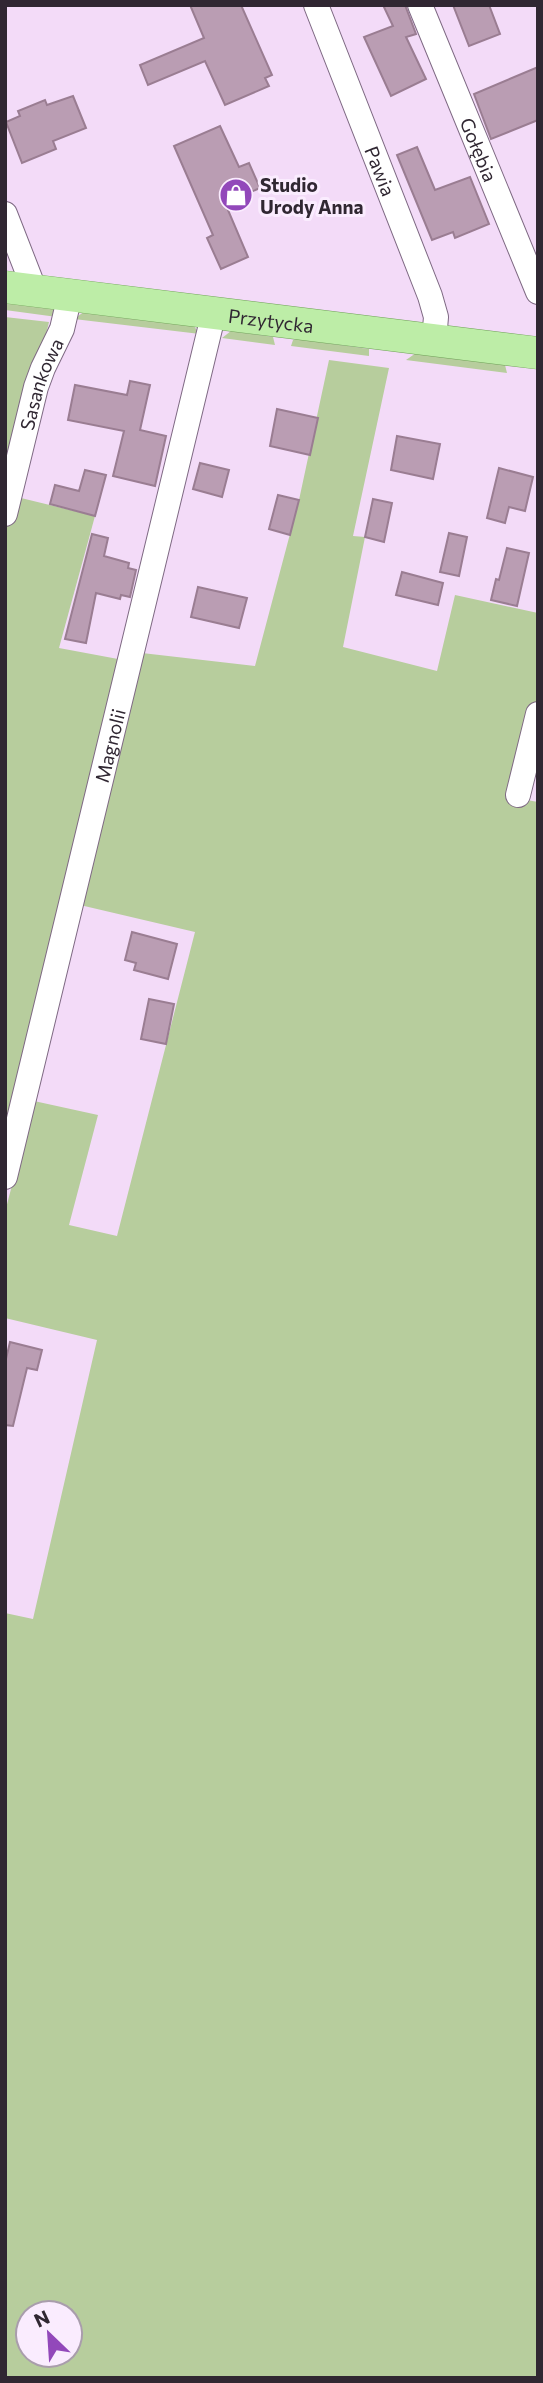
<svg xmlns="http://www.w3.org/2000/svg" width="543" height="2383" viewBox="0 0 543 2383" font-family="Commissioner,sans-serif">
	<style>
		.green { fill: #b7cd9d; fill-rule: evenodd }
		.building { fill: #ba9db3; stroke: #9a7d92; stroke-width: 2 }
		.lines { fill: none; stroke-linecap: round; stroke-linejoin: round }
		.minor-casing { stroke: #7e6983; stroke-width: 26 }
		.major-casing { stroke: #6fa058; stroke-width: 33 }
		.minor { stroke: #fff; stroke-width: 24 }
		.major { stroke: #bdeda7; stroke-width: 32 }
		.labels { text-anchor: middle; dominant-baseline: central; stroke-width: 6; stroke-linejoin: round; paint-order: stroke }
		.street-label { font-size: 19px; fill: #302732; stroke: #faecfe }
		.poi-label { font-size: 19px; font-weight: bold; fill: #302732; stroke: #faecfe; text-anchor: start }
	</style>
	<rect width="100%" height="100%" fill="#f3dbf8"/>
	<g class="green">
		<path d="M5 301 53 307 57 317 5 310Z"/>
		<path d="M85 311 193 325 200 334 74 319Z"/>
		<path d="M5 317 49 322 37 371 21 498 95 516 59 648 118 659 5 1143Z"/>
		<path d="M231 331 273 337 275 345 222 338Z"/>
		<path d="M297 339 369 349V356L291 346 293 340Z"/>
		<path d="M416 353 505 365 507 373 406 360Z"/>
		<path d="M329 360 389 368 353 536 365 537 343 647 437 671 455 595 538 613V751L527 800 538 802V2378H5V1613L33 1619 97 1340 5 1318V1212L34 1101 98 1115 69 1225 117 1236 195 932 80 905 142 653 255 666 299 500ZM28 2313H70V2355H28Z"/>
	</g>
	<g class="building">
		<path d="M190 5H241L272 75 265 78 269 86 225 105 205 61 148 85 140 65 204 38Z"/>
		<path d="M383 5H405L416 34 406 37 426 79 391 96 364 37 393 26Z"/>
		<path d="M453 5H489L500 34 469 46Z"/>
		<path d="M538 67V120L491 139 474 94Z"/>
		<path d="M73 96 86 128 53 141 56 149 22 163 6 122 20 116 18 111 45 100 47 105Z"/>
		<path d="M220 126 239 167 249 163 260 188 225 203 248 257 221 269 207 238 213 235 174 146Z"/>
		<path d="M417 147 435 190 470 177 489 224 455 238 453 232 432 240 397 155Z"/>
		<path d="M130 381 150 385 140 430 166 436 155 486 113 476 124 431 68 420 75 385 127 395Z"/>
		<path d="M277 409 318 418 310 455 270 446Z"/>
		<path d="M397 436 440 444 433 479 391 470Z"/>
		<path d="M200 463 229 470 222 497 193 489Z"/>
		<path d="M499 468 533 477 525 511 509 507 505 523 487 518Z"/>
		<path d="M85 470 106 475 95 516 50 504 55 485 79 491Z"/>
		<path d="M278 495 299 500 290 535 269 529Z"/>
		<path d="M373 499 392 503 384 542 365 537Z"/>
		<path d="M449 533 467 537 459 576 440 572Z"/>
		<path d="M92 534 108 538 104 556 129 563 128 568 136 570 130 597 121 595 120 599 96 593 86 643 65 639Z"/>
		<path d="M507 548 529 553 517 606 491 600 496 579 499 580Z"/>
		<path d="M402 572 443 583 438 605 396 595Z"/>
		<path d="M198 587 247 598 239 628 191 617Z"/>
		<path d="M132 932 177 944 168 979 134 970 136 963 125 960Z"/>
		<path d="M149 999 174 1004 166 1044 141 1039Z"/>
		<path d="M10 1342 42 1350 37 1370 27 1368 13 1426 5 1425V1363Z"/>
	</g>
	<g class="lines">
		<defs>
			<g id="minor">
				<path id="s1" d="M316 5 430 296 436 317 434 340"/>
				<path id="s2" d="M420 5 538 292"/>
				<path d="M5 214 35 291"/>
				<path id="s3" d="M5 514 36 387 43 368 62 329 70 295"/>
				<path d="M518 795 538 714"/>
				<path id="s4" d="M5 1177 214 312"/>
			</g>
			<g id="major">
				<path id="s5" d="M5 287 538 353"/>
			</g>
		</defs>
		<use href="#minor" class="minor-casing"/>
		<use href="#major" class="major-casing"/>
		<use href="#minor" class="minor"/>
		<use href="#major" class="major"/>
	</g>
	<defs>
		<symbol id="shop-disc" viewBox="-11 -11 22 22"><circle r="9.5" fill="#9248ba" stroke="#faecfe"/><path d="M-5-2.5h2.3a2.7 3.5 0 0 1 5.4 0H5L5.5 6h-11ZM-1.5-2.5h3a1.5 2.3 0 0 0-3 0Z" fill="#fff"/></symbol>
	</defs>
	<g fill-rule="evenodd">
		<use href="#shop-disc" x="217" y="176" width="38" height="38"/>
	</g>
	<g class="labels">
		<g class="street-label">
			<text stroke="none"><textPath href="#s2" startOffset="156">Gołębia</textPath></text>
			<text stroke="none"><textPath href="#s1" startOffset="178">Pawia</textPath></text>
			<text stroke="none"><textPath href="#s5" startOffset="268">Przytycka</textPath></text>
			<text stroke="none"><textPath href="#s3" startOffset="135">Sasankowa</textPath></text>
			<text stroke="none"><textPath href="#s4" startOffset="444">Magnolii</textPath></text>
		</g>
		<g class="poi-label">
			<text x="260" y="184">Studio<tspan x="260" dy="22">Urody Anna</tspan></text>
		</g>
	</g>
	<rect width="543" height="2383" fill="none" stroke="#302732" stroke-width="14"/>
	<g transform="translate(49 2334) rotate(335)"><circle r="33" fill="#faecfe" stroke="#a99dac" stroke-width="2"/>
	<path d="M0-5L12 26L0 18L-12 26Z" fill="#9248ba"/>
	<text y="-10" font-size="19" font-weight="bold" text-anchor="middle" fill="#302732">N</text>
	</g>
</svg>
